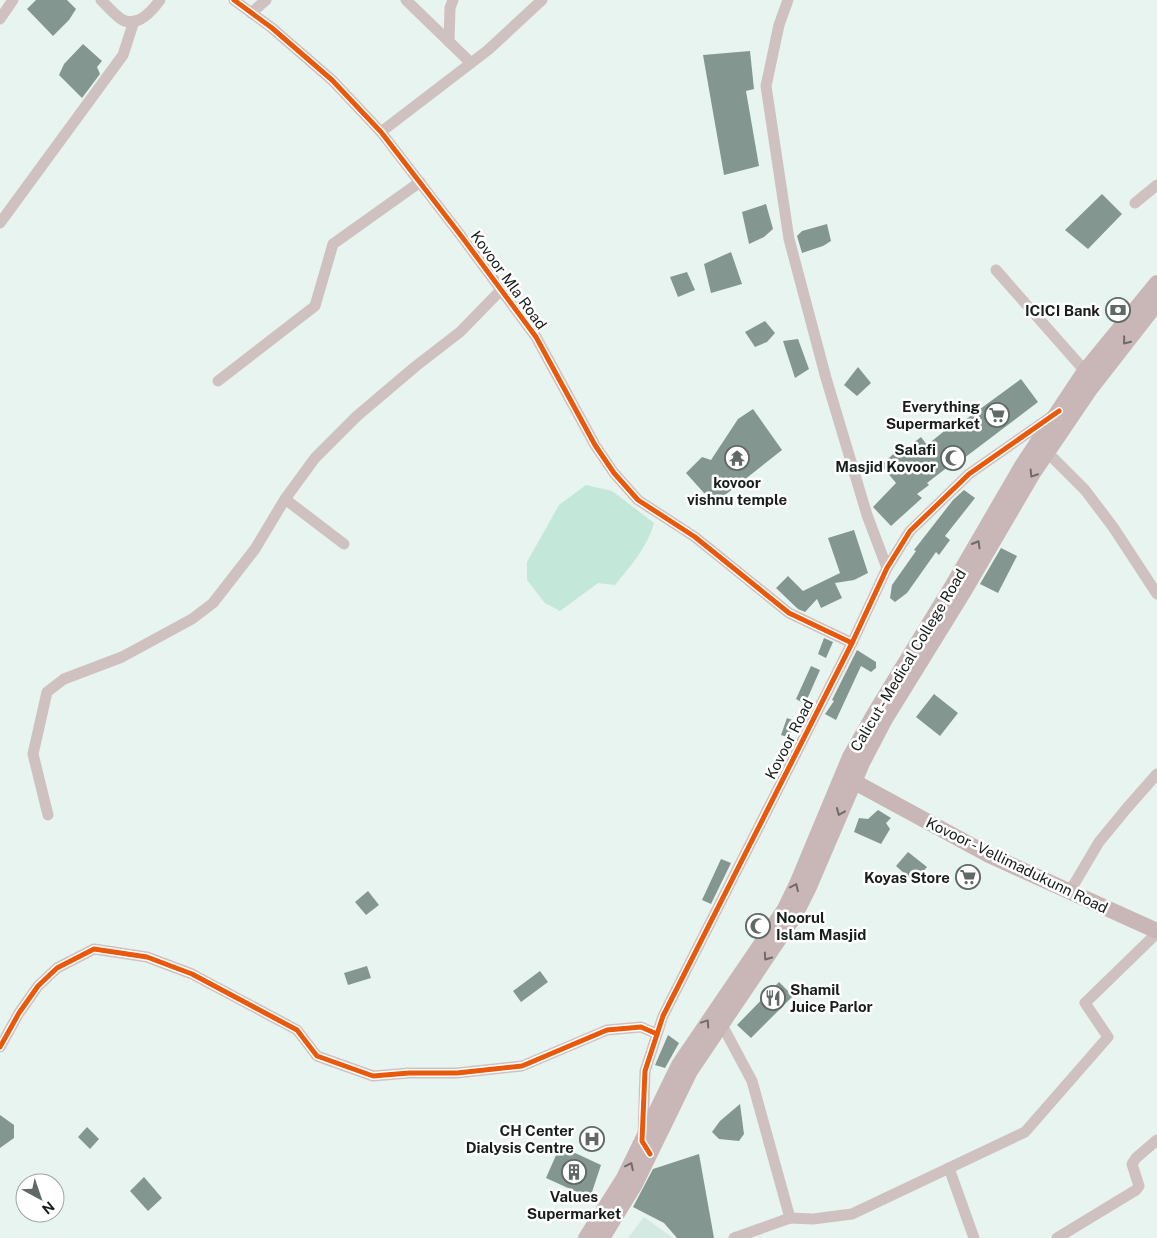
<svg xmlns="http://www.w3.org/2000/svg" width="1157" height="1238" viewBox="0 0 1157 1238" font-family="'Public Sans',sans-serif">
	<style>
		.built { fill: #d4e9e1 }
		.green { fill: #c3e7d9 }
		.building { fill: #849690 }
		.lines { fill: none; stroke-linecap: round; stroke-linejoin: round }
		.street { stroke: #d0c1c1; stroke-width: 11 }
		.secondary { stroke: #c9b6b6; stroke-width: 16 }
		.cycleway-casing { stroke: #fff; stroke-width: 8 }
		.cycleway { stroke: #e8590c; stroke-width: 5 }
		.oneway { stroke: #706a68 }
		.labels { text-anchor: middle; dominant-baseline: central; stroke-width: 5; stroke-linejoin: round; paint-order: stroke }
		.street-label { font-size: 15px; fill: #171e1b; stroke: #fff }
		.poi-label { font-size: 15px; font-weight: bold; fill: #171e1b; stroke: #fff; text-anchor: end }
	</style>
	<rect width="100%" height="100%" fill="#e8f4ef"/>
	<path class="built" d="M644 1217 673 1238H628Z"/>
	<path class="green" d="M586 485 612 491 654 523C647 548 631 565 615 585L598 583 560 611 545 603 527 580V562L559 505Z"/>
	<g class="building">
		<path d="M36 0H67L76 9 69 20 53 36 27 9Z"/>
		<path d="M83 44 102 61 97 67 100 74 82 98 59 75 64 64Z"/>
		<path d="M750 51 754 89 746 91 759 166 724 175 703 55Z"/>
		<path d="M1102 194 1122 214 1088 249 1065 230Z"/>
		<path d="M766 204 773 229 764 237 749 244 742 212Z"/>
		<path d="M827 224 831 241 823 246 802 253 797 236 802 231Z"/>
		<path d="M731 252 742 284 711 293 704 264Z"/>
		<path d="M687 272 695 290 678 297 670 277Z"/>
		<path d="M765 321 775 333 767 342 755 347 745 332Z"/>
		<path d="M798 339 809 369 795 378 783 341Z"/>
		<path d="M858 367 871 383 857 396 844 385Z"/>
		<path d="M1021 379 1038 402 951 468 949 466 927 483 929 485 917 494 922 498 891 526 873 507 896 483 881 465 899 449 902 452 921 437 927 445 948 428 950 431Z"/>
		<path d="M753 409 782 450 720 499 704 493 686 473 702 457 711 460 738 419Z"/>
		<path d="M964 490 975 498 945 536 950 540 939 555 936 552 907 593 895 602 890 598 892 585 916 551 914 550 953 500Z"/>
		<path d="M854 530 868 573 854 580 835 583 842 598 821 608 817 599 805 612 798 609 776 588 788 576 803 591 840 573 828 538Z"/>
		<path d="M1001 548 1017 556 998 593 980 584Z"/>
		<path d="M824 638 833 642 826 658 818 654Z"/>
		<path d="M857 650 876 662V668L871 672 861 666 836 720 825 714 834 701 832 700Z"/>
		<path d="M811 666 820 670 805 704 796 699Z"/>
		<path d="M934 694 958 713 940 736 916 717Z"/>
		<path d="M787 718 795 721 790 738 781 735Z"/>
		<path d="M878 810 891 818 886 823 890 829 881 844 854 832 859 818 868 819Z"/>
		<path d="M908 852 927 867 914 882 896 866Z"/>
		<path d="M721 859 731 863 711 904 702 900Z"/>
		<path d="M368 891 379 905 366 915 355 902Z"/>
		<path d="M367 966 371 978 348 985 344 973Z"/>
		<path d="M540 971 548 982 521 1002 513 991Z"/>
		<path d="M779 982 793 996 751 1038 737 1025Z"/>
		<path d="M668 1035 679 1043 665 1068 655 1065Z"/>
		<path d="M740 1104 744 1134 739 1141 719 1139 712 1132 720 1121Z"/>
		<path d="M0 1115 14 1125V1138L0 1148Z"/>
		<path d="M87 1127 99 1139 90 1149 78 1137Z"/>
		<path d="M560 1146 601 1165 590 1198 546 1178Z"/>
		<path d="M699 1154 714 1238H677L664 1223 633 1207 653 1169Z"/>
		<path d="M144 1177 162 1198 148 1211 130 1191Z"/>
	</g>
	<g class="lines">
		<g class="street">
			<path d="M101 0C107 6 114 14 121 19 137 29 152 11 160 0"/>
			<path d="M234 0 272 28 332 80 381 132 462 237 536 337 595 445 614 473 638 500 695 537 789 613 852 643"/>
			<path d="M406 0 471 63"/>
			<path d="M788 0 779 25 766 86 789 239 826 378 867 515 887 568"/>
			<path d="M251 13 266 0"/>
			<path d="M0 19 13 0"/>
			<path d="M449 42 450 8 453 0"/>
			<path d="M381 132 488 50 542 0"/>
			<path d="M1135 203 1157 185"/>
			<path d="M0 223 123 55 134 21"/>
			<path d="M996 270 1085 371"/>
			<path d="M218 381 315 306 333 244 420 182"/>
			<path d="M1047 452 1085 490 1113 527 1157 594"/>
			<path d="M285 499 344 544"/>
			<path d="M48 815 33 754 47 692 64 679 122 657 192 619 213 603 255 549 285 499 315 458 357 416 416 366 460 332 501 290"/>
			<path d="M1070 891 1099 842 1127 808 1157 774"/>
			<path d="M721 1023 752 1081 790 1218 813 1219 852 1214 1025 1132 1108 1037 1085 1003 1157 933"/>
			<path d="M0 1047 19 1013 38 986 57 968 94 949 147 957 192 974 297 1030 317 1056 373 1076 409 1073H457L522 1066 607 1030 641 1027 657 1034"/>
			<path d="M643 1135 645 1071 663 1016 852 643 887 568 910 531 969 474 1052 416"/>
			<path d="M949 1168 974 1238"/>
			<path d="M734 1238 790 1218"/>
			<path d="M1057 1238 1136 1190 1139 1186 1132 1164 1136 1158 1157 1140"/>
		</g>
		<g class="secondary">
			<path d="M844 779 862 786 989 855 1157 931"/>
			<path d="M586 1238 624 1178 679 1065 785 909 797 884 850 757 875 713 953 585 1022 466 1085 371 1157 283"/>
			<path d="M602 1238 635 1184 690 1071 795 915 808 889 862 763 885 719 964 591 1033 473 1090 389 1157 303"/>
		</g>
		<defs>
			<g id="cycleway">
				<path d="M234 0 272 28 332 80 381 132 462 237 536 337 595 445 614 473 638 500 695 537 789 613 852 643"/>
				<path d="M0 1047 19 1013 38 986 57 968 94 949 147 957 192 974 297 1030 317 1056 373 1076 409 1073H457L522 1066 607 1030 641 1027 657 1034"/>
				<path d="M650 1154 642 1141 645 1071 663 1016 852 643 887 568 910 531 969 474 1059 411"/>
			</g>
		</defs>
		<use href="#cycleway" class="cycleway-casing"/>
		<use href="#cycleway" class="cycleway"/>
	</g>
	<defs><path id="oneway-chevron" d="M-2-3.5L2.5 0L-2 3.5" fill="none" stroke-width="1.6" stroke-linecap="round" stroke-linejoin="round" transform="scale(1.25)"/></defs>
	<g class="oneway">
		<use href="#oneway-chevron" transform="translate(1126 341) rotate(129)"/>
		<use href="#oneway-chevron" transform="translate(1033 474) rotate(122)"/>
		<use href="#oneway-chevron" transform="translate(977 544) rotate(-60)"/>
		<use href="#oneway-chevron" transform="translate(840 812) rotate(113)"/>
		<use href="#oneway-chevron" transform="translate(795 887) rotate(-65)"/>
		<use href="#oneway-chevron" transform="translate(767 957) rotate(125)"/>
		<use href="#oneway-chevron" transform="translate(706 1023) rotate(-56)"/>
		<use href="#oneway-chevron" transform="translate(630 1166) rotate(-64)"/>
	</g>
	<defs>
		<symbol id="bank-ring" viewBox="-11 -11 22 22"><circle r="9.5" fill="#fff" stroke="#606965" stroke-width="1.5"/><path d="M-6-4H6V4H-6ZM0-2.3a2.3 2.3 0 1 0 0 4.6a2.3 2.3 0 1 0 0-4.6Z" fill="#606965"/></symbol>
		<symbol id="supermarket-ring" viewBox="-11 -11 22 22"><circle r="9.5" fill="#fff" stroke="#606965" stroke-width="1.5"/><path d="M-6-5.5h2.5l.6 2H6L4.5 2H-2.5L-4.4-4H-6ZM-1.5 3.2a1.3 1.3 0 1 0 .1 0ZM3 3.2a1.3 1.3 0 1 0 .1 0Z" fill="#606965"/></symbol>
		<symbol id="temple-ring" viewBox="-11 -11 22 22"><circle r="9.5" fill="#fff" stroke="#606965" stroke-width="1.5"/><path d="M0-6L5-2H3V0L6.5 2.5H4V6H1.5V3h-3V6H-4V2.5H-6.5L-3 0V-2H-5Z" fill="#606965"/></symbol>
		<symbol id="mosque-ring" viewBox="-11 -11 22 22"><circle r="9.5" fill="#fff" stroke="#606965" stroke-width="1.5"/><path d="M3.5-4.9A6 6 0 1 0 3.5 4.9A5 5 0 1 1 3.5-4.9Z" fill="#606965"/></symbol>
		<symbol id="restaurant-ring" viewBox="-11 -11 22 22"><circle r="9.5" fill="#fff" stroke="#606965" stroke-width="1.5"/><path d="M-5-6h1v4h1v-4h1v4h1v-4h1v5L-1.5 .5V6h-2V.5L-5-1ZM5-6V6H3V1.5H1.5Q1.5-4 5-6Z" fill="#606965"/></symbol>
		<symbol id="hospital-ring" viewBox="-11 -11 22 22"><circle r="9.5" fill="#fff" stroke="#606965" stroke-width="1.5"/><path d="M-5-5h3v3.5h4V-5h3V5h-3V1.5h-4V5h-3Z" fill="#606965"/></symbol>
		<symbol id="building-ring" viewBox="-11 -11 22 22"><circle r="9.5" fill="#fff" stroke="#606965" stroke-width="1.5"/><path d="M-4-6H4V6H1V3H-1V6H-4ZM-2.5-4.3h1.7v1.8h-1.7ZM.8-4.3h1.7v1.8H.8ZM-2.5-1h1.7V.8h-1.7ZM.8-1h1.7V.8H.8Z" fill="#606965"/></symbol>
	</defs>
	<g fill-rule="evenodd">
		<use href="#bank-ring" x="1104" y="296" width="28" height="28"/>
		<use href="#supermarket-ring" x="983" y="401" width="28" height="28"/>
		<use href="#temple-ring" x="723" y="444" width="28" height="28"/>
		<use href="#mosque-ring" x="939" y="444" width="28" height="28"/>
		<use href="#supermarket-ring" x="954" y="863" width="28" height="28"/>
		<use href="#mosque-ring" x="744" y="912" width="28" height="28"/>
		<use href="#restaurant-ring" x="759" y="984" width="28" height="28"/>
		<use href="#hospital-ring" x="578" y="1125" width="28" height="28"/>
		<use href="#building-ring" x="560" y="1158" width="28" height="28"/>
	</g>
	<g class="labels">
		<g class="street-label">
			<text transform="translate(509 280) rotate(54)">Kovoor Mla Road</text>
			<text transform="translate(908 660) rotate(-59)">Calicut - Medical College Road</text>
			<text transform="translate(789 739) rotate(-63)">Kovoor Road</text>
			<text transform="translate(1017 865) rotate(26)">Kovoor - Vellimadukunn Road</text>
		</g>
		<g class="poi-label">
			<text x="1100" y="310">ICICI Bank</text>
			<text x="980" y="406">Everything<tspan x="980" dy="17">Supermarket</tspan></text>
			<text x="936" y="449">Salafi<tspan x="936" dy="17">Masjid Kovoor</tspan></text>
			<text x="737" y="482" text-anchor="middle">kovoor<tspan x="737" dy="17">vishnu temple</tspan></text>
			<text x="950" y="877">Koyas Store</text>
			<text x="776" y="917" text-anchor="start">Noorul<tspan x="776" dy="17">Islam Masjid</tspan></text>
			<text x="790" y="989" text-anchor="start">Shamil<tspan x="790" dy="17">Juice Parlor</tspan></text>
			<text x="574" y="1130">CH Center<tspan x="574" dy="17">Dialysis Centre</tspan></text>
			<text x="574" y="1196" text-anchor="middle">Values<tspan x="574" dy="17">Supermarket</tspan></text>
		</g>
	</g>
	<g transform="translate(40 1198) rotate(140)"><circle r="24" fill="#ffffff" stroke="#a2a5a4"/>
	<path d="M0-4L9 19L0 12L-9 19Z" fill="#606965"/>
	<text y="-8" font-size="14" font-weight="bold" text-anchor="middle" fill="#171e1b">N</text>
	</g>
</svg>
